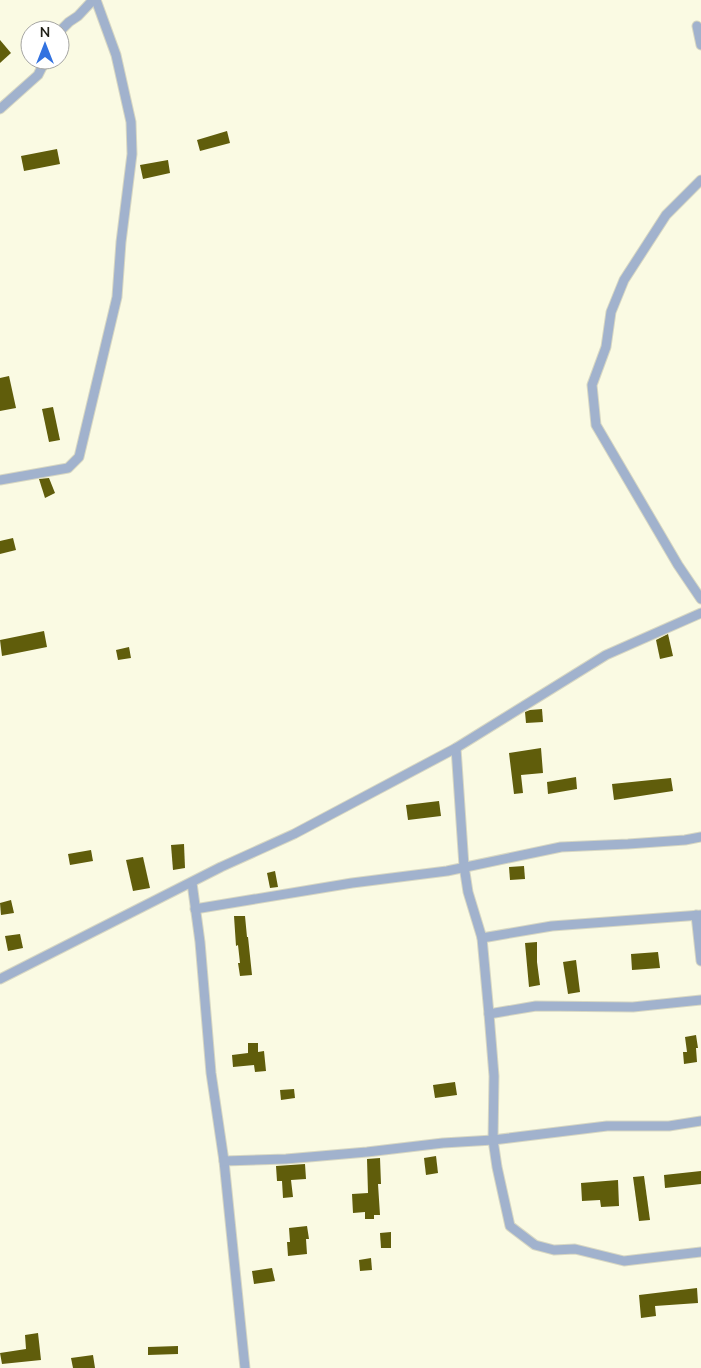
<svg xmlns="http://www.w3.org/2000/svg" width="701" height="1368" viewBox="0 0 701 1368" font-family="'Nunito Sans',sans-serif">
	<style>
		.building { fill: #605d0b }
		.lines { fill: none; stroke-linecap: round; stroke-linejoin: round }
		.minor-casing { stroke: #d7d7c3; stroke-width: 11 }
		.minor { stroke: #a1b2cd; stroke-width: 9 }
	</style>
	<rect width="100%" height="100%" fill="#fafae3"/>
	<g class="building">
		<path d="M0 40 11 53 0 63Z"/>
		<path d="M227 131 230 143 200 151 197 140Z"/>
		<path d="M57 149 60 164 24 171 21 156Z"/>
		<path d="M168 160 170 173 143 179 140 165Z"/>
		<path d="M9 376 16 408 0 411V378Z"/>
		<path d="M53 407 60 440 49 442 42 409Z"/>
		<path d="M49 478 55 493 45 498 39 479Z"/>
		<path d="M13 538 16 550 0 554V541Z"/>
		<path d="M44 631 47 647 2 656 0 640Z"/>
		<path d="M668 634 673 656 660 659 656 640Z"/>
		<path d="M129 647 131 658 118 660 116 650Z"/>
		<path d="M542 709 543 722 526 723 525 712 530 710Z"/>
		<path d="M541 748 543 773 521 775 523 793 514 794 509 753Z"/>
		<path d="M576 777 577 789 548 794 547 782Z"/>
		<path d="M671 778 673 791 614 800 612 784Z"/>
		<path d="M439 801 441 816 408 820 406 805Z"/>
		<path d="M184 844 185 868 173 870 171 845Z"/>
		<path d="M91 850 93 861 70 865 68 854Z"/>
		<path d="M143 857 150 888 133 891 126 860Z"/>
		<path d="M524 866 525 879 510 880 509 867Z"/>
		<path d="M275 871 278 887 270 888 267 873Z"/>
		<path d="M11 900 14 913 1 915 0 903Z"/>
		<path d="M234 916H245L247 937H248L252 975 240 976 238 963H240L238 945 236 946Z"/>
		<path d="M20 934 23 948 8 951 5 936Z"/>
		<path d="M537 942V962L540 985 529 987 525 943Z"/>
		<path d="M658 952 660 968 632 970 631 954Z"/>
		<path d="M576 960 580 992 568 994 563 962Z"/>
		<path d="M696 1035 698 1048H696L697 1062 684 1064 683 1052H687L685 1037Z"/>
		<path d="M248 1043H258V1052L264 1051 266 1071 255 1072 254 1065 233 1067 232 1055 248 1053Z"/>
		<path d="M455 1082 457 1095 435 1098 433 1085Z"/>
		<path d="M294 1089 295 1098 281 1100 280 1090Z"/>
		<path d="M436 1156 438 1173 426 1175 424 1158Z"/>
		<path d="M380 1158 381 1184H378L380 1215H374V1219H365V1212L353 1213 352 1194 368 1193 367 1159Z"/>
		<path d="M305 1164 306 1179 291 1180 293 1197 283 1198 282 1181H277L276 1166Z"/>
		<path d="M701 1171V1184L665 1188 664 1175Z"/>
		<path d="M644 1176 650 1220 639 1221 633 1177Z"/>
		<path d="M618 1180 619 1206 601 1207 600 1200 582 1201 581 1183Z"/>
		<path d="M307 1226 309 1239H306L307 1254 288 1256 287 1242H290L289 1228Z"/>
		<path d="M391 1232V1248H381L380 1233Z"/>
		<path d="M371 1258 372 1270 360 1271 359 1260Z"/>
		<path d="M272 1268 275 1281 254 1284 252 1271Z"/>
		<path d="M697 1288 698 1303 655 1306 656 1316 641 1318 639 1295Z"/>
		<path d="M38 1333 41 1360 2 1364 0 1353 26 1349 25 1335Z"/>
		<path d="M178 1346V1354L148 1355V1347Z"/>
		<path d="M93 1355 95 1368H73L71 1358Z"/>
	</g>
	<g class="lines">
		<defs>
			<g id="minor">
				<path d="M697 26 701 45"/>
				<path d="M60 31 69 22 78 16 93 0"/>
				<path d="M0 109 38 75 42 67 43 60"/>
				<path d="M701 180 666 215 624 280 611 312 606 347 592 385 596 425 678 565 701 599"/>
				<path d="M0 480 68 468 79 457 117 297 121 242 132 154 131 122 116 55 96 0"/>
				<path d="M456 748 464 866 468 892 482 938 489 1014 494 1076 493 1140 497 1167 510 1226 535 1245 554 1250 575 1249 624 1261 701 1252"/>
				<path d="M192 883 200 942 211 1073 224 1161 245 1368"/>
				<path d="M195 909 352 883 447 871 561 847 628 844 685 840 701 837"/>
				<path d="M696 915 701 961"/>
				<path d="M482 938 552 926 701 915"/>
				<path d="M0 979 221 867 294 834 456 748 606 655 701 613"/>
				<path d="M489 1014 536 1006 633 1007 701 1000"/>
				<path d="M224 1161 286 1159 367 1152 443 1143 493 1140 607 1126H669L701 1121"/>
			</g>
		</defs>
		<use href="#minor" class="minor-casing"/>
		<use href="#minor" class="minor"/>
	</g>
	<g transform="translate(45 45)"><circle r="24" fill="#ffffff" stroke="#a6a6a3"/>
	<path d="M0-4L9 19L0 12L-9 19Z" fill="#3272e0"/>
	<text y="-8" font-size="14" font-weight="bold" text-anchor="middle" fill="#212119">N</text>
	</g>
</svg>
